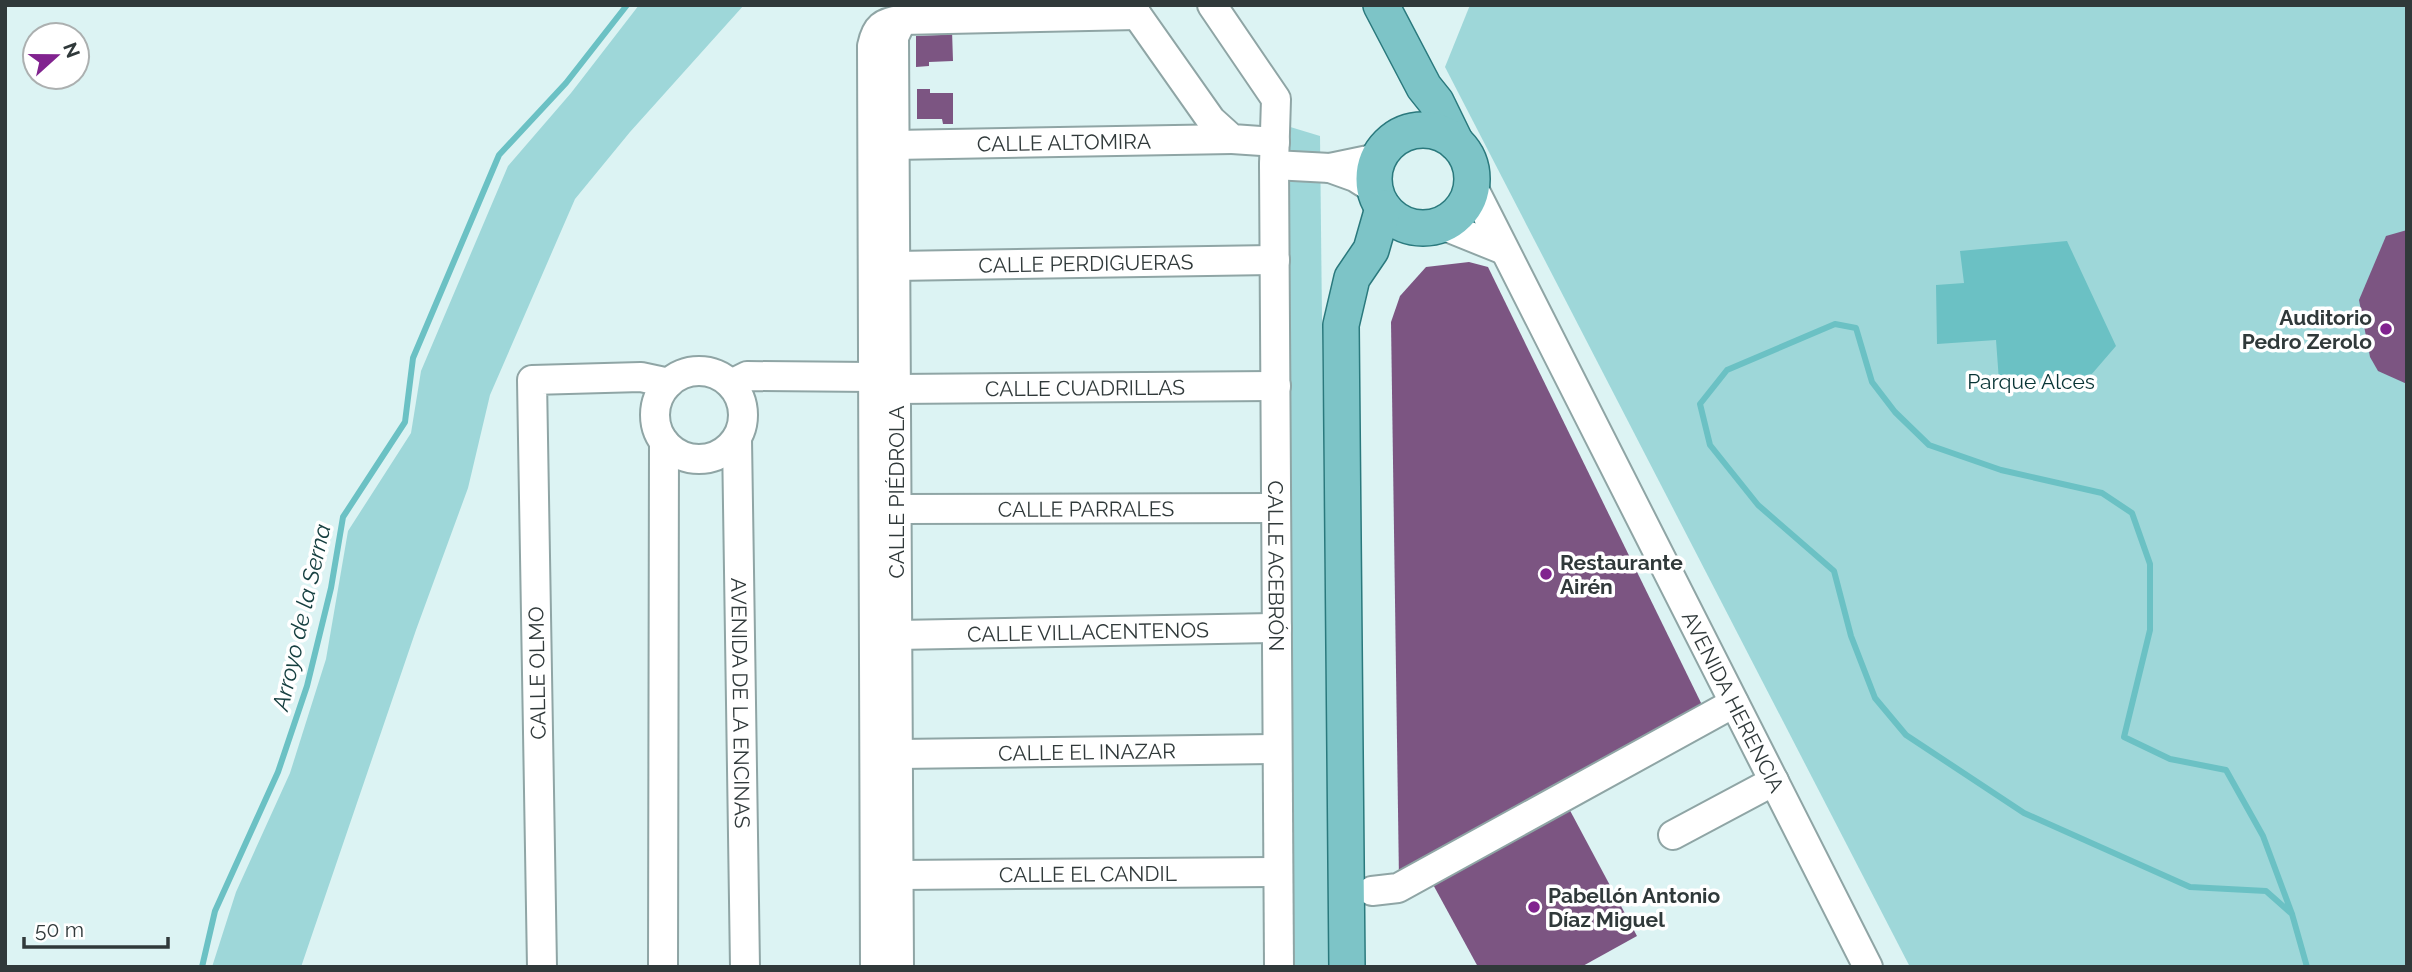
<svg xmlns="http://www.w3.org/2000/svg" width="2412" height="972" viewBox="0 0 2412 972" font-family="Raleway,sans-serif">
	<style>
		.green { fill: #9ed7d9 }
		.water { fill: #6bc1c4 }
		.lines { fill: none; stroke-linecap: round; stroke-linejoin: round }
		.stream { stroke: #6bc1c4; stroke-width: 6 }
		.building { fill: #7c5582 }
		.minor-casing { stroke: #8fa5a5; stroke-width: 32 }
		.major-casing { stroke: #2a797d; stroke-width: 38 }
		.minor { stroke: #fff; stroke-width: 28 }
		.major { stroke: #7dc4c7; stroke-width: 35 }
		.poi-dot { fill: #81238f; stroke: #fff; stroke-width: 2.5 }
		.labels { text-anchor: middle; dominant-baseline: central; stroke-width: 7; stroke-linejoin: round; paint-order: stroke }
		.street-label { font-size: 21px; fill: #30393a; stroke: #fff }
		.poi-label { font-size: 21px; font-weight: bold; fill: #30393a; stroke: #fff; text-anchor: start }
		.park-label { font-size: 21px; fill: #083435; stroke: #fff }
		.water-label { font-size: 23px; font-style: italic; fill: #174041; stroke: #fff }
	</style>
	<rect width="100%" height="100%" fill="#dcf3f3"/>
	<g class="green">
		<path d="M639 5H744L630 132 575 199 490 395 468 488 416 630 301 967H212L236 892 290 773 326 659 348 531 411 433 421 371 508 166 571 93Z"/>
		<path d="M1470 5H2407V967H1910L1445 67Z"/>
		<path d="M1287 126 1320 136 1329 967H1291Z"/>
	</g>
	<path class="water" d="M2067 241 2116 346 2091 375 1999 381 1996 340 1937 344 1936 285 1964 283 1960 251Z"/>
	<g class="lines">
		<g class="stream">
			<path d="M2292 914 2266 891 2190 887 2024 813 1906 735 1875 698 1851 636 1834 571 1758 505 1710 445 1700 404 1727 370 1835 324 1856 328 1872 382 1895 412 1929 445 2001 470 2102 493 2132 513 2150 564V630L2124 737 2170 759 2226 770 2263 836 2292 914 2307 967"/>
			<path d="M202 967 215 911 278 772 307 686 331 588 343 517 405 422 413 358 499 155 566 83 627 5"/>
		</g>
	</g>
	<g class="building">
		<path d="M952 30 953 61 929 62V66L916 67V36L941 35V31Z"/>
		<path d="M917 89H930V93H953V124H943L942 119H917Z"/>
		<path d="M2407 230V384L2378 371 2370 357 2359 300 2386 236Z"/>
		<path d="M1469 262 1488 267 1704 709 1399 880 1391 322 1400 296 1426 267Z"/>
		<path d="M1566 803 1637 936 1581 967H1478L1430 879Z"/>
	</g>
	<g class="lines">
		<defs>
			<g id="minor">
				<path d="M1130 5 1211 120 1232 139 1275 142"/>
				<path d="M1212 5 1276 99 1274 165 1330 168 1378 158"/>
				<path id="s1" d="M894 145 1232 139"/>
				<path id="s2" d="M1274 165 1279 967"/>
				<path d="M1330 168 1355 177 1374 189"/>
				<path id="s3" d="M1472 185 1868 967"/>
				<path d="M1442 225 1504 250"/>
				<path id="s4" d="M895 266 1275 260"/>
				<circle cx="699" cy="415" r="44"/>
				<path d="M731 384 747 376 872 377"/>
				<path id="s5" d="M896 389 1276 386"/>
				<path id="s6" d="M737 439 745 967"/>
				<path id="s7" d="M897 509 1276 508"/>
				<path id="s8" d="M897 635 1277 628"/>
				<path id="s9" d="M898 754 1277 749"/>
				<path d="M1673 835 1774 781"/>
				<path id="s10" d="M899 875 1278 872"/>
				<path d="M1372 891 1398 888 1734 703"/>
				<path d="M542 967 532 380 641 377 669 383"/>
				<path d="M663 967 664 442"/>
				<path d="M875 967 872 46C876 27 882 22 902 20L1137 15"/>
				<path d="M899 967 894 37 902 20"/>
			</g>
			<g id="major">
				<path d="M1381 5 1424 87 1436 102 1456 143"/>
				<circle cx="1423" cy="179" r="49"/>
				<path d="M1347 967 1341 325 1352 278 1371 250 1383 208"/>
			</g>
		</defs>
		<use href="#minor" class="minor-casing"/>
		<use href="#major" class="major-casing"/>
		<use href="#minor" class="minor"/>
		<use href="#major" class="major"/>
	</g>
	<g class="poi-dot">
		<circle cx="2386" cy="329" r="7"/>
		<circle cx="1546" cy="574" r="7"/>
		<circle cx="1534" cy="907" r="7"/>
	</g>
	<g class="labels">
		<g class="street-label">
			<text stroke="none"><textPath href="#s1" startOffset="170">CALLE ALTOMIRA</textPath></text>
			<text stroke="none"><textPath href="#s4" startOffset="191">CALLE PERDIGUERAS</textPath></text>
			<text stroke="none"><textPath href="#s5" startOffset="189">CALLE CUADRILLAS</textPath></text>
			<text transform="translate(896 492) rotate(-90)">CALLE PIÉDROLA</text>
			<text stroke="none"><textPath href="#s7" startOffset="189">CALLE PARRALES</textPath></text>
			<text stroke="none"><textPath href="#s2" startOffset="401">CALLE ACEBRÓN</textPath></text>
			<text stroke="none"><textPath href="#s8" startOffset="191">CALLE VILLACENTENOS</textPath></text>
			<text transform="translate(537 673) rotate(-91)">CALLE OLMO</text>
			<text stroke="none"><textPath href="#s3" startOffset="579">AVENIDA HERENCIA</textPath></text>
			<text stroke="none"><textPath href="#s6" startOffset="264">AVENIDA DE LA ENCINAS</textPath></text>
			<text stroke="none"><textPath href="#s9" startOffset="189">CALLE EL INAZAR</textPath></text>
			<text stroke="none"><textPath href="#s10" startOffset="189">CALLE EL CANDIL</textPath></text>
		</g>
		<g class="poi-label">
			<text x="2372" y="317" text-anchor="end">Auditorio<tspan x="2372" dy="24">Pedro Zerolo</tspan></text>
			<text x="1560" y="562">Restaurante<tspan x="1560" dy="24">Airén</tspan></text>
			<text x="1548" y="895">Pabellón Antonio<tspan x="1548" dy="24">Díaz Miguel</tspan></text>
		</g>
		<g class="park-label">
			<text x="2031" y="381">Parque Alces</text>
		</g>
		<g class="water-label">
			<text transform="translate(301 617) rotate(-77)">Arroyo de la Serna</text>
		</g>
	</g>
	<rect width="2412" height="972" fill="none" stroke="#30393a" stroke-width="14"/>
	<g transform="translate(56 56) rotate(69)"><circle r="33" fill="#ffffff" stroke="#acb0b0" stroke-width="2"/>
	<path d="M0-5L12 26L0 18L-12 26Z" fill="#81238f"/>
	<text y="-10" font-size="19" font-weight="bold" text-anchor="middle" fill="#30393a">N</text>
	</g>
	<path d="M24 937v10h144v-10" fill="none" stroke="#30393a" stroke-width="3.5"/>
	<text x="35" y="937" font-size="21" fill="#30393a" stroke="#ffffff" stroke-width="5" paint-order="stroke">50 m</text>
</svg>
